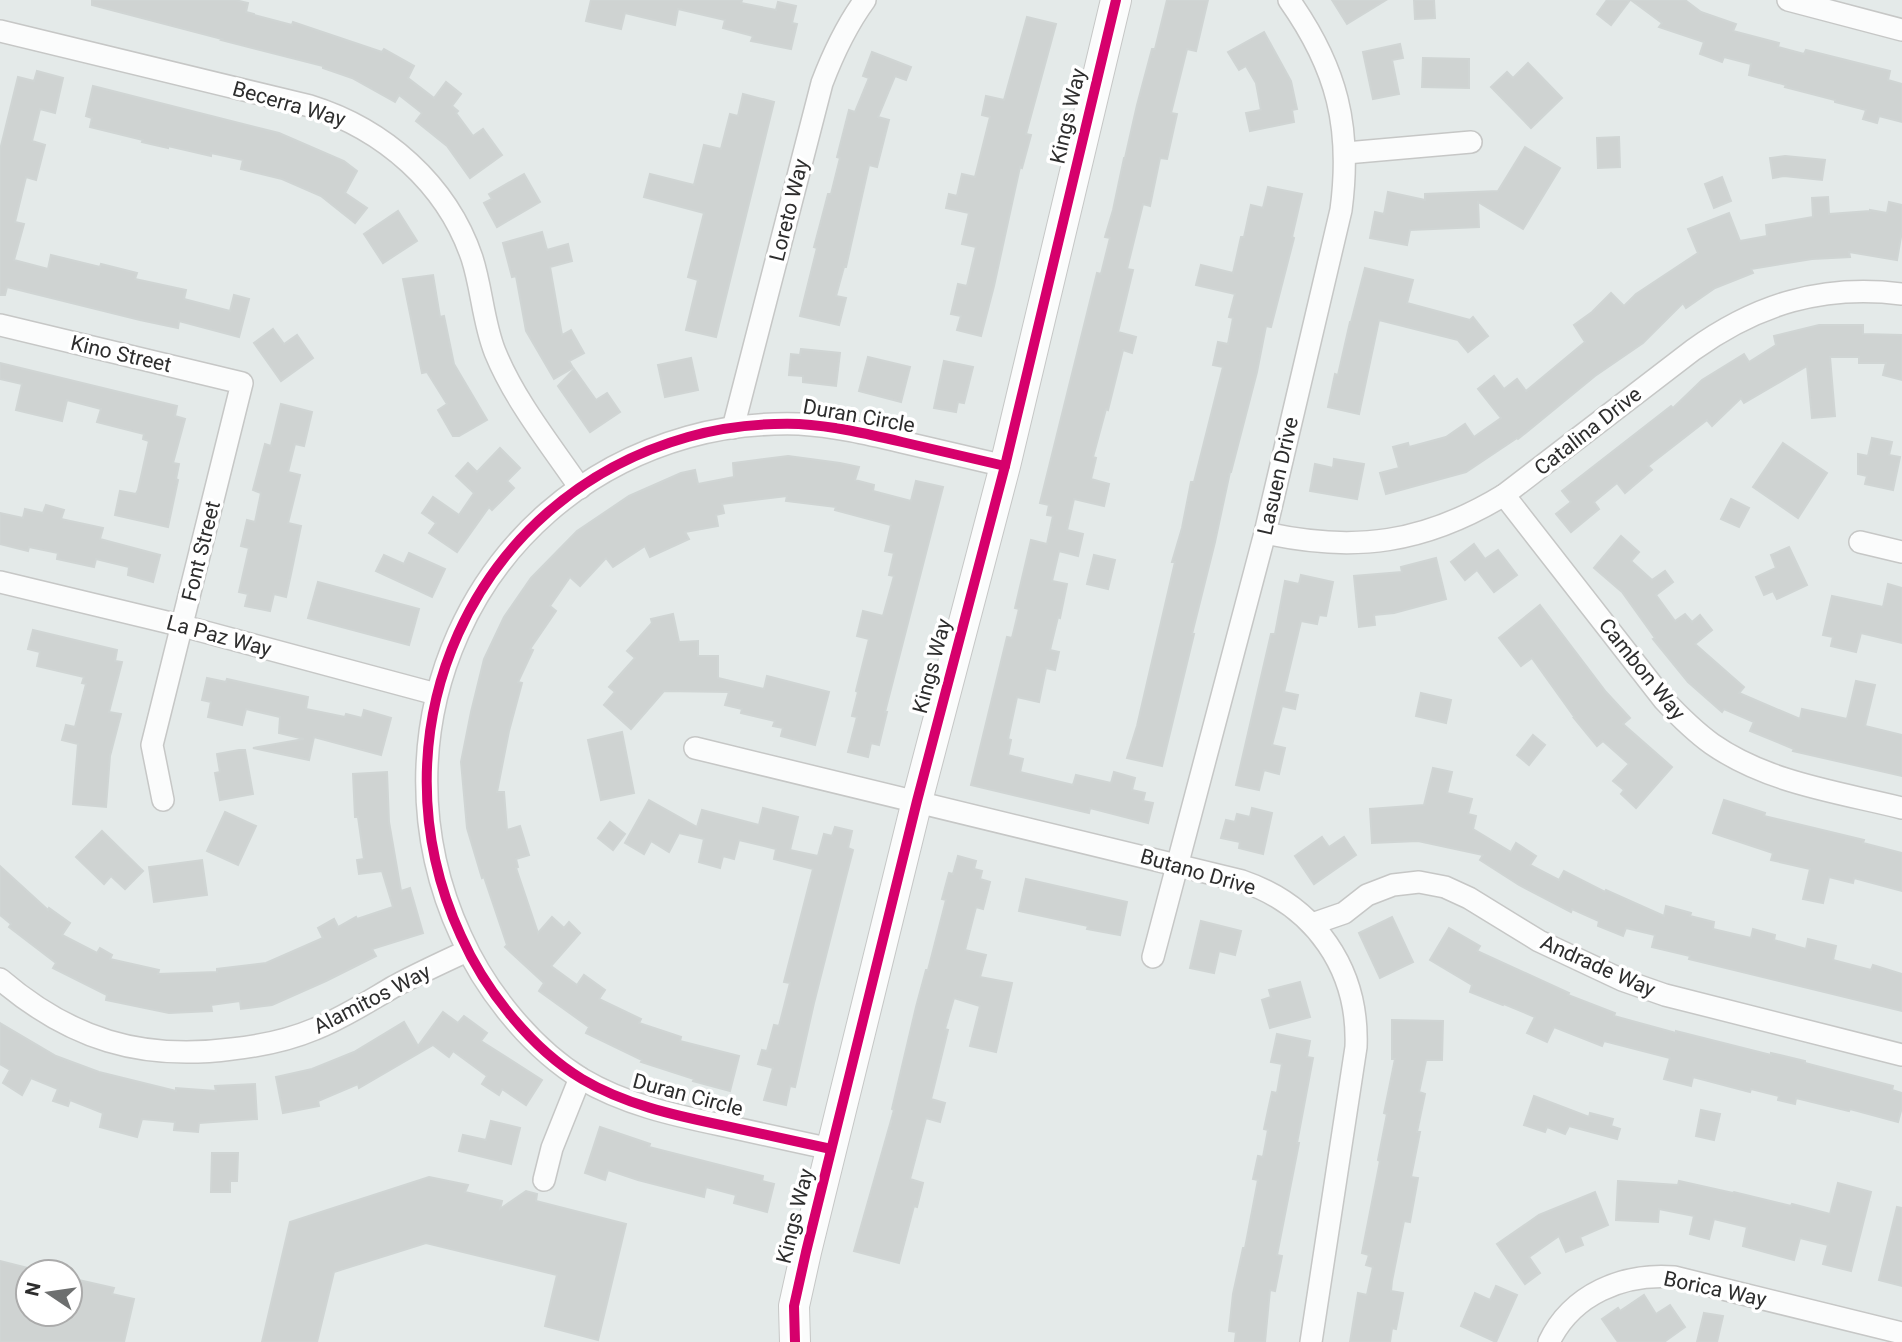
<svg xmlns="http://www.w3.org/2000/svg" width="1902" height="1342" viewBox="0 0 1902 1342" font-family="Roboto,sans-serif">
	<style>
		.building { fill: #cfd3d2; stroke: #d0d5d4; stroke-width: 2 }
		.lines { fill: none; stroke-linecap: round; stroke-linejoin: round }
		.street-casing { stroke: #c6c7c6; stroke-width: 24 }
		.secondary-casing { stroke: #c6c7c6; stroke-width: 32 }
		.street { stroke: #fbfcfc; stroke-width: 21 }
		.secondary { stroke: #fbfcfc; stroke-width: 30 }
		.cycleway-casing { stroke: #fff; stroke-width: 15 }
		.cycleway { stroke: #d6006c; stroke-width: 10 }
		.labels { text-anchor: middle; dominant-baseline: central; stroke-width: 7; stroke-linejoin: round; paint-order: stroke }
		.street-label { font-size: 21px; fill: #2d2d2d; stroke: #fff }
	</style>
	<rect width="100%" height="100%" fill="#e4eae9"/>
	<g class="building">
		<path d="M92 0H235L248 3 246 12 254 14V15L292 25 293 22 382 52 384 49 414 66 408 78 434 98 446 82 461 94 452 106 458 111 456 113 473 136 483 129 502 155 470 178 447 146 416 121 422 113 399 95 395 102 352 78 323 68V66L221 40 222 39 92 5Z"/>
		<path d="M591 0H742L741 3 776 10 778 2 796 6 792 23 797 24 791 49 751 41 753 36 723 28 725 20 678 9 675 25 625 13 621 29 586 21Z"/>
		<path d="M1167 0H1208L1196 51 1187 49 1171 113 1177 114 1167 159 1160 158 1150 206 1143 204 1127 269 1133 270 1118 332 1136 337 1132 353 1123 350 1108 410 1106 409 1093 457 1096 458 1091 479 1109 484 1104 506 1074 499 1067 530 1083 534 1078 556 1059 551 1052 581 1067 584 1060 618 1058 617 1050 650 1059 652 1055 670 1046 668 1039 702 1017 697 1008 739 1011 740 1008 755 1023 759 1020 772 1073 785 1076 775 1111 783 1114 772 1135 778 1132 790 1145 793 1143 801 1153 803 1148 823 1090 808 1089 813 971 785 1007 637 1012 638 1019 609 1015 608 1031 540 1047 544 1053 516 1047 515 1049 505 1040 503 1097 273 1101 274 1110 238 1105 237 1113 210 1124 158H1125L1137 105 1152 49H1155Z"/>
		<path d="M1332 0H1386L1347 24Z"/>
		<path d="M1414 0H1434L1435 18 1415 19Z"/>
		<path d="M1607 0H1630L1611 25 1597 14Z"/>
		<path d="M1631 0H1685L1701 12 1736 24 1733 31 1779 43 1778 47 1804 54 1806 50 1890 71 1888 80 1902 84V122L1879 116 1877 123 1863 119 1866 110 1835 102V100L1785 87 1786 85 1749 75 1751 64 1724 57 1722 62 1700 54 1704 42 1659 27 1662 23Z"/>
		<path d="M1027 17 1056 24 1026 134 1031 135 1022 168 1020 167 994 286 981 336 957 330 961 316 951 314 958 284 967 286 976 247 962 244 969 213 946 208 949 194 957 196 962 174 975 177 990 117 982 115 986 96 1004 100Z"/>
		<path d="M1264 32 1291 81 1297 109 1292 110 1294 122 1250 131 1246 113 1261 110 1256 83 1246 66 1239 70 1228 52Z"/>
		<path d="M1400 44 1403 58 1392 60 1399 94 1373 99 1363 52Z"/>
		<path d="M872 52 911 67 906 80 895 76 878 117 889 120 877 167 869 165 846 267H844L836 296 846 298 839 325 800 316 817 248 814 247 822 217 828 194H831L840 158 837 157 849 110 855 112 869 78 863 76Z"/>
		<path d="M1423 58 1469 59V88L1422 87Z"/>
		<path d="M1528 63 1562 98 1531 128 1491 87 1507 72 1513 78Z"/>
		<path d="M37 71 63 78 55 113 40 109 32 141 45 145 36 180 26 177 15 222 24 224 14 260 48 269 51 255 100 267 101 264 137 273 135 279 186 290 184 299 230 311 234 295 249 299 239 337 179 321 178 328 140 320 7 287 5 295H0V150L18 77 34 81Z"/>
		<path d="M93 86 279 133 344 161 357 171 345 193 367 208 355 223 321 196 282 179 241 169 243 160 211 153V156L168 146V148L142 142 143 140 90 127 92 118 86 116Z"/>
		<path d="M743 94 774 102 716 337 686 330 698 280 688 277 704 213 644 197 650 174 694 185 704 145 721 149 730 114 738 116Z"/>
		<path d="M1619 137 1620 167 1598 168 1597 138Z"/>
		<path d="M1525 147 1560 168 1523 229 1478 202 1479 227 1410 230 1407 245 1370 238 1375 212 1384 214 1388 192 1425 200V194L1498 191Z"/>
		<path d="M1785 156 1825 160 1822 180 1784 176 1773 178 1770 158Z"/>
		<path d="M524 174 540 202 497 227 484 203 492 199 489 194Z"/>
		<path d="M1722 177 1731 201 1714 208 1705 184Z"/>
		<path d="M1268 187 1302 194 1292 237 1294 238 1271 327 1266 326 1257 372 1231 472H1230L1215 542 1192 634H1194L1162 766 1127 758 1137 726 1175 562H1172L1182 528 1191 482H1194L1223 367 1213 365 1218 342 1228 344 1233 318 1229 317 1235 294 1196 285 1201 265 1233 273 1241 237H1244L1251 205 1263 208Z"/>
		<path d="M1828 197 1829 214 1870 211V210L1887 213 1889 202 1902 205V231L1897 260 1849 252 1850 257 1812 259 1751 269 1753 273 1715 288 1686 308 1683 303 1643 343 1595 376 1518 439 1517 438 1466 472 1386 494 1380 473 1399 468 1393 447 1408 443 1409 447 1446 437 1465 424 1474 437 1501 418 1478 389 1494 376 1504 389 1517 379 1526 391 1585 342 1574 325 1592 312 1611 293 1624 306 1636 294 1698 253 1688 229 1729 213 1740 241 1767 236 1766 225 1813 217 1812 198Z"/>
		<path d="M398 211 417 241 383 263 364 234Z"/>
		<path d="M542 232 547 250 568 244 572 261 550 267 562 335 571 330 584 353 569 361 573 368 554 379 526 331 516 276 512 277 503 243Z"/>
		<path d="M1365 268 1413 280 1407 303 1470 320 1473 317 1488 336 1468 352 1458 340 1379 320 1359 414 1328 407 1335 374 1338 375 1350 322H1351Z"/>
		<path d="M433 275 440 317 444 316 454 364 487 420 459 436H453L438 410 447 404 427 372 422 373 403 279Z"/>
		<path d="M1819 325H1863V334L1902 335V380L1883 375 1886 363H1859V357H1830L1835 416 1812 418 1807 366 1744 403 1741 398 1712 426 1707 420 1648 466 1652 470 1625 493 1617 483 1594 502 1599 509 1571 532 1556 514 1571 502 1562 491 1671 406 1673 408 1702 380 1744 354 1749 362 1776 345 1774 336Z"/>
		<path d="M273 329 284 344 297 335 313 358 281 381 254 343Z"/>
		<path d="M801 349 840 353 836 386 803 382V376L789 375 791 354 800 355Z"/>
		<path d="M868 357 910 367 901 402 859 391Z"/>
		<path d="M691 358 698 390 665 397 658 365Z"/>
		<path d="M944 361 973 367 964 403 958 402 956 412 934 408Z"/>
		<path d="M0 363 177 406 175 416 185 419 173 463 179 464 176 479 178 480 168 527 115 515 120 491 136 494 138 490 149 441 143 439 144 434 97 422 101 409 67 400 62 421 16 410 22 384 0 379Z"/>
		<path d="M574 369 596 400 607 393 620 412 590 432 558 386Z"/>
		<path d="M281 404 312 412 304 446 295 444 288 472 300 475 288 523 301 526 291 574 286 597 274 594 270 611 245 606 248 594 239 592 249 548 241 546 247 520 255 522 261 493 253 490 265 444 271 446Z"/>
		<path d="M1872 438 1892 442 1889 455 1900 457 1893 490 1865 484 1867 476 1858 474V454L1868 456Z"/>
		<path d="M1783 443 1827 473 1798 518 1753 487Z"/>
		<path d="M500 448 520 468 507 481 514 488 492 510 489 507 457 552 429 533 436 523 422 513 433 497 459 515 474 493 456 476 468 463 477 472Z"/>
		<path d="M788 456 840 463 859 467 855 480 874 485 873 491 911 501 916 481 943 487 885 712H887L879 745 871 743 868 757 848 752 857 717 852 716 858 692 856 691 869 639 857 636 863 611 883 616 894 576 889 575 894 553 885 551 891 525 835 510 836 507 786 501 787 496 722 504 724 513 716 515 718 526 685 532 689 539 650 557 645 546 613 567 606 558 580 586 570 577 550 606 556 611 530 649 533 650 518 682 522 683 509 731 497 792H504L507 830 520 826 529 855 516 859 518 867 516 868 538 933 552 917 564 928 569 922 580 933 551 966 577 985 584 975 605 990 599 999 641 1019 639 1023 681 1037 680 1041 739 1056 730 1091 693 1081 694 1079 641 1062 642 1060 586 1033 589 1027 539 991 544 983 505 947 507 945 484 877 482 878 467 828 461 762 471 712 484 659 504 617 531 578 577 531 629 496 681 473 695 470 698 484 734 477 733 463Z"/>
		<path d="M1334 459 1364 464 1357 499 1310 491 1315 464 1333 468Z"/>
		<path d="M1731 499 1749 508 1739 527 1721 519Z"/>
		<path d="M46 505 64 510 61 519 103 528 100 539 160 555 153 582 128 575 129 567 96 559 94 567 57 559 58 553 29 547 28 551 0 544V513L23 518 25 509 43 513Z"/>
		<path d="M1621 536 1639 552 1631 561 1652 580 1665 571 1673 582 1656 595 1675 621 1685 614 1692 622 1700 615 1712 630 1695 644 1744 687 1739 693 1800 719 1802 709 1847 719 1856 681 1875 685 1865 726 1902 735V776L1793 751 1794 749 1750 731 1754 722 1724 709 1722 712 1688 682 1653 639 1655 638 1622 592 1594 568Z"/>
		<path d="M1474 544 1485 559 1498 550 1517 575 1494 592 1477 570 1465 580 1451 562Z"/>
		<path d="M1789 547 1807 585 1777 599 1773 591 1764 595 1756 577 1776 568 1771 555Z"/>
		<path d="M409 553 445 569 432 597 376 571 384 555 404 564Z"/>
		<path d="M1094 555 1115 560 1108 589 1087 584Z"/>
		<path d="M1436 558 1446 599 1394 613 1374 615 1375 625 1359 627 1354 576 1402 572 1401 567Z"/>
		<path d="M1301 575 1333 582 1326 616 1319 615 1317 624 1301 621 1284 692 1298 695 1295 709 1282 706 1272 745 1285 748 1279 774 1264 770 1259 790 1236 785 1271 634H1275L1285 581 1299 584Z"/>
		<path d="M318 582 419 609 409 645 308 618Z"/>
		<path d="M1888 584 1902 588V643L1861 633 1856 652 1831 646 1833 637 1823 635 1832 596 1883 607Z"/>
		<path d="M1540 605 1606 692 1630 718 1623 724 1672 767 1636 808 1621 794 1624 790 1613 781 1629 764 1603 741 1597 746 1574 718H1575L1532 658 1521 666 1499 638Z"/>
		<path d="M673 614 679 642 698 641V656H718V678L764 689 767 676 829 692 815 745 781 736 783 728 773 726 775 721 741 713 742 709 725 705 729 692 664 691 631 729 604 705 615 692 609 687 635 658 627 651 652 623 651 619Z"/>
		<path d="M33 630 117 650 115 661 122 662 109 712 121 714 110 756 106 807 73 804 78 744 62 740 66 725 75 727 86 684 82 683 84 677 37 666 40 652 28 649Z"/>
		<path d="M207 678 226 682 227 679 308 697 306 709 345 717 346 714 362 718 364 710 391 718 381 755 314 737 309 760 253 748 304 739 279 733 280 717 246 709 242 725 208 717 211 702 202 700Z"/>
		<path d="M1421 693 1451 700 1446 723 1416 716Z"/>
		<path d="M622 732 634 793 601 800 588 740Z"/>
		<path d="M1533 735 1545 745 1529 765 1517 755Z"/>
		<path d="M239 750H245L253 794 220 800 215 773 220 772 217 754Z"/>
		<path d="M1433 768 1452 772 1447 793 1472 799 1468 814 1476 816 1473 829 1511 852 1516 843 1536 856 1530 865 1559 880 1564 871 1605 892 1606 890 1664 916 1666 906 1691 913 1690 916 1714 922 1713 929 1751 938 1753 929 1775 935 1774 940 1806 949 1808 939 1836 946 1833 960 1871 970 1873 965 1902 974V1011L1689 959 1690 956 1652 947 1655 935 1626 928 1623 936 1598 926 1599 921 1572 909 1571 912 1519 885 1480 860 1483 855 1418 841 1372 843 1370 809 1424 805Z"/>
		<path d="M387 772 389 822 401 891 410 888 423 933 372 949 376 956 326 981 272 1005 241 1009 240 1001 211 1005 212 1011 169 1013 106 1000 107 995 53 968 56 963 9 927 11 924 0 915V866L48 910 49 908 70 923 62 935 97 953 100 948 112 955 110 959 159 970 158 974 217 972V969L266 963 323 938 318 928 334 919 338 927 356 917 357 919 393 907 382 871 359 874 357 860 364 859 358 817H355L353 774Z"/>
		<path d="M649 800 697 827 702 810 759 825 763 808 798 817 790 850 818 856 824 834 832 836 835 827 852 831 848 848 853 850 846 877 814 1003 795 1087 790 1086 786 1105 764 1100 773 1068 758 1064 762 1050 767 1051 774 1025 779 1026 790 983 784 982 813 869 774 859 776 849 739 840 734 859 723 856 720 868 699 862 704 839 679 833 669 852 651 841 644 854 625 843Z"/>
		<path d="M1724 800 1765 813 1764 816 1864 840 1863 843 1902 853V891L1854 878 1853 883 1829 877 1823 903 1803 899 1810 869 1771 860 1773 853 1713 833Z"/>
		<path d="M1252 808 1272 813 1263 854 1239 848 1240 842 1221 838 1226 820 1235 822 1237 814 1250 817Z"/>
		<path d="M225 812 256 826 238 865 207 851Z"/>
		<path d="M610 822 625 834 613 850 598 838Z"/>
		<path d="M102 831 143 871 125 889 111 876 104 884 76 857Z"/>
		<path d="M1322 837 1329 847 1344 837 1356 855 1314 884 1295 856Z"/>
		<path d="M958 856 976 861 974 869 982 871 980 879 990 882 983 909 976 907 965 950 986 955 980 977 1012 983 996 1052 970 1046 980 1006 954 998 945 1029 948 1030 931 1099 945 1103 940 1122 926 1118 910 1179 923 1183 917 1207 914 1206 899 1263 854 1251 894 1110 892 1109 916 1007 926 970H928L946 900 942 899 949 873 953 874Z"/>
		<path d="M202 860 207 895 154 902 149 867Z"/>
		<path d="M1026 879 1127 902 1120 935 1087 929 1088 926 1019 911Z"/>
		<path d="M1392 917 1413 962 1380 978 1359 933Z"/>
		<path d="M1201 921 1241 931 1235 955 1219 951 1214 973 1190 968Z"/>
		<path d="M1449 928 1480 946 1477 951 1569 993 1568 995 1615 1013 1614 1016 1676 1033V1031L1771 1055V1053L1805 1061V1063L1893 1086 1892 1090 1902 1093V1107L1898 1122 1850 1109 1849 1111 1796 1098 1795 1104 1778 1100 1779 1096 1751 1089 1750 1092 1693 1077 1691 1086 1664 1079 1670 1058 1604 1041 1602 1046 1554 1027 1547 1042 1527 1033 1535 1017 1504 1004 1503 1005 1470 992 1472 985 1430 960Z"/>
		<path d="M1300 982 1310 1017 1270 1028 1262 1000 1271 997 1269 990Z"/>
		<path d="M443 1012 458 1023 464 1016 487 1033 481 1041 542 1080 526 1105 502 1089 499 1095 482 1084 487 1076 453 1051 449 1057 433 1045 359 1088 358 1084 318 1101 319 1106 283 1113 276 1077 312 1069 354 1052 404 1022 418 1046Z"/>
		<path d="M1392 1020 1443 1021 1442 1060H1426L1419 1092 1425 1094 1417 1132H1420L1411 1177 1418 1178 1410 1222 1404 1221 1392 1281 1391 1291 1403 1293 1396 1329 1392 1328 1390 1342H1350L1358 1293 1367 1295 1373 1267 1366 1265 1369 1255 1362 1253 1380 1161 1378 1160 1387 1114 1384 1113 1395 1059H1392Z"/>
		<path d="M0 1023 56 1056 99 1072 176 1091V1088L216 1091 215 1086 255 1084 257 1119 199 1123 198 1132 174 1130 175 1122 142 1119 137 1137 100 1127 103 1113 70 1100 68 1106 53 1101 58 1089 31 1078 22 1095 3 1083 10 1070 0 1064Z"/>
		<path d="M1277 1034 1310 1041 1307 1057 1313 1058 1297 1143H1299L1277 1255 1282 1256 1275 1291 1270 1290 1265 1342 1235 1341 1236 1332 1229 1331 1233 1294 1243 1248H1245L1258 1180 1253 1179 1258 1156 1263 1157 1268 1130 1264 1129 1272 1092 1277 1093 1282 1064 1271 1062Z"/>
		<path d="M1534 1096 1589 1117 1590 1113 1613 1119 1611 1126 1620 1129 1617 1139 1569 1126 1565 1134 1547 1127 1545 1132 1524 1125Z"/>
		<path d="M1701 1110 1720 1114 1714 1140 1696 1136Z"/>
		<path d="M491 1121 520 1128 511 1164 459 1151 463 1135 486 1140Z"/>
		<path d="M600 1127 650 1144 649 1147 763 1176 762 1181 774 1184 767 1212 734 1203 736 1195 706 1187 704 1197 638 1180 608 1170 605 1180 585 1173Z"/>
		<path d="M212 1153H238L237 1181H230V1192H211Z"/>
		<path d="M429 1177 468 1185 465 1192 502 1201 500 1209 526 1191 537 1194 536 1201 626 1224 598 1340 545 1326 557 1275 426 1243 334 1272 317 1342H262L290 1222Z"/>
		<path d="M1618 1181 1678 1185 1679 1181 1733 1193 1734 1192 1791 1206 1792 1204 1830 1214 1838 1183 1871 1192 1851 1271 1823 1264 1828 1245 1800 1238 1794 1260 1743 1246 1747 1227 1714 1219 1709 1239 1690 1234 1694 1216 1659 1209 1658 1222 1616 1220Z"/>
		<path d="M1595 1192 1608 1225 1580 1237 1583 1245 1566 1252 1559 1236 1529 1257 1540 1273 1525 1284 1497 1244 1539 1215Z"/>
		<path d="M1897 1207 1902 1208V1286L1879 1280Z"/>
		<path d="M0 1261 28 1268V1314H70V1278L114 1288 112 1294 134 1299 124 1342H0Z"/>
		<path d="M1496 1286 1517 1295 1496 1342 1461 1326 1475 1293 1490 1300Z"/>
		<path d="M1644 1295 1656 1314 1670 1305 1685 1327 1664 1342H1618L1602 1319 1618 1308 1620 1311Z"/>
		<path d="M1704 1313 1723 1316 1717 1342H1697Z"/>
	</g>
	<g class="lines">
		<defs>
			<g id="street">
				<path d="M1788 0 1902 30"/>
				<path d="M0 31 310 106C384 129 447 184 472 258 482 289 483 322 495 352 515 401 550 444 580 488"/>
				<path d="M1346 153 1471 142"/>
				<path d="M0 325 242 383 152 745 163 800"/>
				<path d="M733 428 822 83C833 54 846 26 865 0"/>
				<path d="M1504 495 1664 700C1679 716 1694 731 1712 744 1768 783 1838 792 1902 808"/>
				<path d="M1265 533C1355 553 1425 543 1504 495L1693 350C1757 304 1823 284 1902 294"/>
				<path d="M1860 542 1902 552"/>
				<path d="M0 582 183 626 436 694"/>
				<path d="M695 748 1242 881C1315 906 1359 969 1356 1047L1311 1342"/>
				<path d="M1312 924 1344 913 1367 895 1393 885 1419 882 1445 887 1469 898 1539 941 1622 980 1665 995 1902 1055"/>
				<path d="M1153 957 1265 533 1341 210C1352 127 1337 68 1289 0"/>
				<path d="M0 979C70 1039 141 1061 232 1049 260 1046 289 1040 315 1029 343 1018 369 1001 395 986 419 973 443 962 467 951"/>
				<path d="M831 1149C794 1141 757 1133 721 1125 673 1115 624 1104 582 1079 531 1048 485 990 461 936 368 734 471 498 688 437 723 427 762 423 799 424 834 426 868 434 902 442 936 450 971 458 1005 466"/>
				<path d="M544 1180 552 1148 580 1078"/>
				<path d="M1549 1342C1572 1294 1623 1273 1674 1277L1902 1333"/>
			</g>
			<path id="secondary" d="M795 1342 794 1306 806 1252 917 801 1005 466 1116 0"/>
		</defs>
		<use href="#street" class="street-casing"/>
		<use href="#secondary" class="secondary-casing"/>
		<use href="#street" class="street"/>
		<use href="#secondary" class="secondary"/>
		<defs>
			<g id="cycleway">
				<path d="M831 1149C794 1141 757 1133 721 1125 673 1115 624 1104 582 1079 531 1048 485 990 461 936 368 734 471 498 688 437 723 427 762 423 799 424 834 426 868 434 902 442 936 450 971 458 1005 466"/>
				<path d="M795 1342 794 1306 806 1252 917 801 1005 466 1116 0"/>
			</g>
		</defs>
		<use href="#cycleway" class="cycleway-casing"/>
		<use href="#cycleway" class="cycleway"/>
	</g>
	<g class="labels">
		<g class="street-label">
			<text transform="translate(289 104) rotate(16)">Becerra Way</text>
			<text transform="translate(1068 116) rotate(-77)">Kings Way</text>
			<text transform="translate(789 210) rotate(-76)">Loreto Way</text>
			<text transform="translate(121 354) rotate(13)">Kino Street</text>
			<text transform="translate(859 416) rotate(10)">Duran Circle</text>
			<text transform="translate(1588 431) rotate(-38)">Catalina Drive</text>
			<text transform="translate(1278 476) rotate(-77)">Lasuen Drive</text>
			<text transform="translate(201 551) rotate(-76)">Font Street</text>
			<text transform="translate(219 636) rotate(15)">La Paz Way</text>
			<text transform="translate(932 666) rotate(-75)">Kings Way</text>
			<text transform="translate(1642 669) rotate(51)">Cambon Way</text>
			<text transform="translate(1198 872) rotate(16)">Butano Drive</text>
			<text transform="translate(1598 966) rotate(24)">Andrade Way</text>
			<text transform="translate(372 999) rotate(-27)">Alamitos Way</text>
			<text transform="translate(688 1095) rotate(15)">Duran Circle</text>
			<text transform="translate(795 1216) rotate(-76)">Kings Way</text>
			<text transform="translate(1715 1289) rotate(12)">Borica Way</text>
		</g>
	</g>
	<g transform="translate(49 1293) rotate(283)"><circle r="33" fill="#ffffff" stroke="#ababab" stroke-width="2"/>
	<path d="M0-5L12 26L0 18L-12 26Z" fill="#6d6f6f"/>
	<text y="-10" font-size="19" font-weight="bold" text-anchor="middle" fill="#2d2d2d">N</text>
	</g>
</svg>
